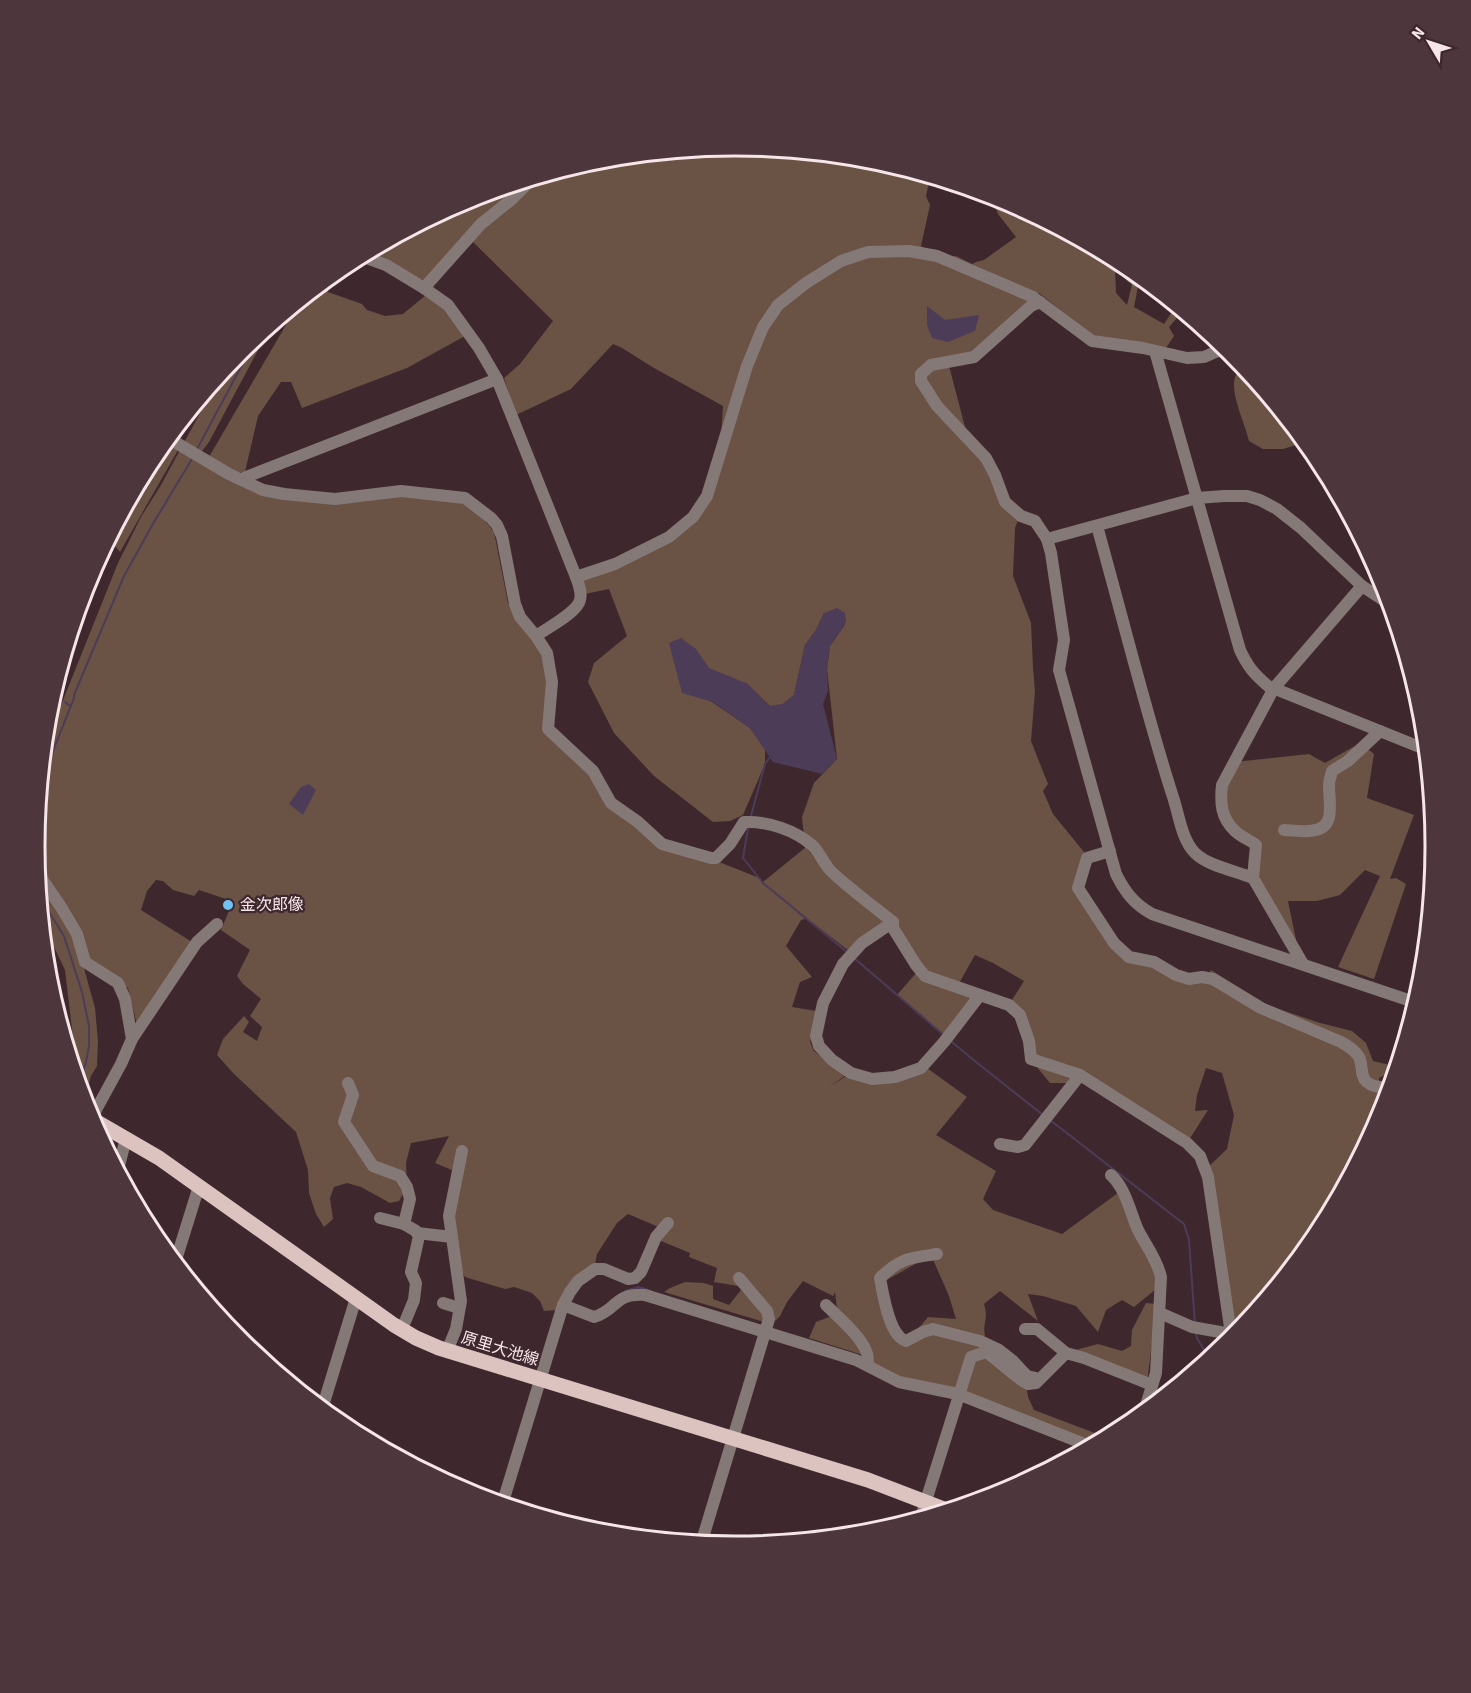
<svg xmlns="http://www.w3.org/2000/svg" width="1471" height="1693" viewBox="0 0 1471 1693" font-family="'Source Sans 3','Noto Sans JP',sans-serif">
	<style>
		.green { fill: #6a5244; fill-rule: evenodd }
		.water { fill: #4d3c58 }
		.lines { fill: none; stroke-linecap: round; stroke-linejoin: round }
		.stream { stroke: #4d3c58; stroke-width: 2 }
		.minor { stroke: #857977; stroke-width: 12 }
		.major { stroke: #dcc3bf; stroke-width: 15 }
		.poi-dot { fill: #70c1f4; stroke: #3e282e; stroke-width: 2 }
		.labels { text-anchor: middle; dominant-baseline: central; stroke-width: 4.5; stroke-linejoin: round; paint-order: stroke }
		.poi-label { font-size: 16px; fill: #f6e6ea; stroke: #3e282e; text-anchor: start }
		.street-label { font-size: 16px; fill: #f6e6ea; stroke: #3e282e }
		.rim { fill: none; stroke: #f6e6ea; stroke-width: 3 }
	</style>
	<rect width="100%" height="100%" fill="#3e282e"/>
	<g class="green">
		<path d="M736 146 873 159 930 177 926 196 930 205 921 246 942 258 956 256 972 264 976 262 984 260 1016 237 998 214 995 206 1000 198 1004 199 1113 257 1115 268 1116 293 1127 305 1135 272 1140 276 1134 307 1164 324 1176 306 1183 311 1169 327 1174 336 1166 348 1093 336 1039 293 1009 326 974 357 948 362 965 427V436L1020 515 1015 528 1013 576 1031 623 1033 668 1035 691 1031 741 1048 784 1043 791 1053 814 1084 852 1086 857 1078 888 1127 956 1175 976H1208L1211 970 1267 1005 1320 1023 1352 1031 1366 1043 1373 1061 1390 1065 1397 1069 1379 1078V1086L1382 1087 1384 1078 1396 1073 1383 1115 1318 1236 1237 1335 1233 1334 1205 1170 1227 1149 1234 1115 1222 1073 1206 1068 1197 1095 1195 1111 1208 1110 1189 1140 1080 1075 1066 1083H1050L1032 1061 1029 1041 1009 1005 1024 981 993 963 975 955 958 985 978 998 943 1034 897 995 917 972 893 923 804 836 802 817 814 783 837 759 827 669 830 646 844 626 846 620 824 613 816 630 805 645 794 695 783 704 772 708 747 684 699 693 750 728 765 749V764L743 815 730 821 713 822 654 776 614 733 588 682 594 663 627 636 609 589 580 595 576 577 643 556 705 500 720 455 723 406 654 368 622 348 613 344 571 389 516 415 504 378 520 364 553 321 469 238 425 281 366 253 468 199 599 159Z"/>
		<path d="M329 278 328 292 362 304 367 310 385 316 403 314 426 295 445 310 465 336 407 368 302 408 291 382H281L258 416 245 472H237L209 457 287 323 294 306Z"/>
		<path d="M274 323 263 341 209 442 199 455 257 491 339 504 401 494 464 502 478 512 494 532 508 603 525 622 547 653 548 729 616 806 662 844 714 860 757 877 763 882 806 847 823 869 889 925 849 951 787 903 805 919 801 920 786 946 812 977 800 982 792 1007 816 1011 810 1042 814 1051 846 1075 829 1087 851 1073 872 1079 927 1068 967 1097 936 1135 996 1171 983 1199 993 1210 1062 1234 1122 1190 1161 1285 1134 1307 1122 1300 1106 1310 1098 1332 1076 1306 1043 1296 1028 1294 1038 1321 1000 1291 984 1304C989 1320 982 1323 985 1336L977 1337 1026 1383 1028 1397 1034 1410 1108 1438 1094 1446 1025 1421 899 1382 870 1364 837 1308 835 1292 833 1296 803 1281 787 1302 780 1316 775 1321 768 1308 738 1286 714 1282 717 1268 689 1257 690 1253 661 1241V1228L628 1214 617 1223 597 1254 594 1270 558 1310 544 1311 540 1301 532 1293 514 1287 505 1289 465 1277 455 1260 449 1216 455 1176 452 1170 435 1163 449 1136 411 1143 406 1163 407 1187 399 1201 390 1203 361 1187 347 1183 334 1187 330 1198 333 1219 324 1227 316 1214 309 1193 308 1170 296 1132 234 1074 217 1055 223 1039 244 1016 249 1022 243 1032 257 1041 262 1027 250 1016 261 999 243 984 237 976 250 950 221 930 231 906 226 899 199 890 194 896 173 890 163 881 156 880 147 891 141 910 192 942 137 1025 128 988 87 956 36 863 35 847 45 745 118 563 141 517 161 485 212 391 226 375 240 351ZM931 1255 949 1296 956 1319 928 1317 906 1343 878 1285Z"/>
		<path d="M1242 364 1306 442 1283 449H1263L1249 441C1245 423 1230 394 1235 377 1237 372 1240 368 1242 364Z"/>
		<path d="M165 442 178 450 120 552 109 539 153 457Z"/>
		<path d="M1360 743 1374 754 1367 798 1414 815 1390 879 1396 878 1406 884 1374 979 1338 967 1380 876 1365 870 1340 895 1317 901H1288L1300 959 1253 878 1252 846 1223 813 1226 777 1234 762 1309 754 1325 763Z"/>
		<path d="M38 880 66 921 82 961 95 1008 98 1041 97 1066 91 1076 84 1101 70 1056 74 1046 65 970 42 922Z"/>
		<path d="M685 1282 704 1283 713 1286V1299L729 1305 741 1290 764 1313V1322L664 1292 670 1288Z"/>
		<path d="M1146 1303 1157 1304 1147 1383 1072 1351 1098 1344 1122 1351 1131 1346 1132 1330Z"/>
		<path d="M829 1317 835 1318 862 1347 863 1355 809 1338 816 1322Z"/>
	</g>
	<g class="water">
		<path d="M927 306 945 320 979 315 975 331 948 342 932 338 927 325Z"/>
		<path d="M837 608 845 613 846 620 844 626 830 646 827 669 828 691 823 704 837 759 822 774 773 762 750 728 713 702 682 693 669 643 681 638 696 649 709 668 748 684 769 706 783 704 794 695 805 645 816 630 824 613Z"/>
		<path d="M309 784 316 790 303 815 289 804 301 787Z"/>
	</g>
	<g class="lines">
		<g class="stream">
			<path d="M196 451 257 337"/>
			<path d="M53 692 60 698"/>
			<path d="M65 702 70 706"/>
			<path d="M41 781 74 698V695L124 576 154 522 192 459"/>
			<path d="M751 816 765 764 770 757"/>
			<path d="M748 828 743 858 763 883 847 952"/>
			<path d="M39 896 64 936 82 992 89 1026V1046L86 1062 79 1084"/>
			<path d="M854 958 945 1036"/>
			<path d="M952 1042 976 1062 1043 1115"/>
			<path d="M1050 1120 1184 1224 1189 1240 1195 1324"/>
			<path d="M625 1291 639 1287 651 1291"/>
			<path d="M1196 1333 1197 1338 1210 1360"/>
		</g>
		<g class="minor">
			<path d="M361 256 386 265 424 288 448 305 479 348 497 379 576 577C579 585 582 592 580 600 577 613 547 628 536 636"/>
			<path d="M1119 260V266L1137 281 1139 275"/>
			<path d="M424 288 481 224 512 199 532 179"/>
			<path d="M1040 302 1031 306 974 357 931 365 921 374V381L937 406 986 458 995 475 1005 502 1021 516 1035 521 1047 539 1051 553 1064 640 1059 670 1116 874C1125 892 1134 904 1152 914L1417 1003"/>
			<path d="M1155 351 1240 650C1248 667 1254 674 1268 686L1427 750"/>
			<path d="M168 438 229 474 263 490 284 494 335 499 401 491 465 498 491 518 497 525 502 536 515 604 520 617 536 636 547 653 552 682 548 729 593 771 611 803 638 822 662 844 711 858H716L730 844 744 822C768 821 795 830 813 846 820 853 824 865 832 872 851 890 873 906 893 922V928L916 965 925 976 1009 1005 1020 1015 1029 1041 1031 1059 1080 1075 1187 1143 1200 1156 1208 1177 1232 1341"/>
			<path d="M241 479 497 379"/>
			<path d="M1097 526C1122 615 1144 706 1172 794 1179 813 1181 839 1195 853 1208 866 1236 871 1253 878"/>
			<path d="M1047 539 1197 498 1224 496H1247L1260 500 1277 509 1301 528 1362 586 1391 605"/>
			<path d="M576 577 615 564 669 537 693 517 707 496 747 366 763 327 778 305 806 283 841 261 868 252 909 251 937 256 1033 297 1092 341 1143 348 1187 358 1204 357 1227 347"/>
			<path d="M1284 830C1292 830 1301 832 1309 831 1337 830 1329 805 1329 785 1329 780 1331 776 1332 771L1348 761 1380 731"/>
			<path d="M1110 851 1087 858 1078 888 1114 943 1129 957 1154 962 1176 975 1189 979 1202 977 1213 979 1261 1008 1341 1042C1348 1046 1355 1050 1359 1057 1362 1063 1361 1070 1363 1076 1366 1087 1382 1088 1392 1087"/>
			<path d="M37 872 61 907 77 934 85 962 118 983 125 999 132 1039"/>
			<path d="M893 922 862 943 843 964 823 1003 816 1036 819 1046 832 1060 851 1073 872 1079 895 1077 921 1068 944 1042 980 995"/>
			<path d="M1303 964 1253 878 1256 845C1250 840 1241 837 1235 831 1221 818 1220 803 1222 785L1274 688 1362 586"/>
			<path d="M348 1083 353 1095 344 1122 373 1166 400 1176 407 1187 410 1199 404 1224 416 1231 419 1236 411 1272 416 1283 414 1300 402 1329"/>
			<path d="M91 1119 121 1064 132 1039 197 942 217 924"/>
			<path d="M1000 1144 1018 1147 1025 1145 1080 1075"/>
			<path d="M118 1170 126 1138"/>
			<path d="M1111 1175C1126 1189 1130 1212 1138 1230 1146 1246 1157 1259 1161 1277L1156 1373 1143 1415"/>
			<path d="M380 1218 404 1224"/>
			<path d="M417 1233 452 1237"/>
			<path d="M937 1254C910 1258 900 1258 880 1278 883 1294 889 1336 906 1341L923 1332 933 1329 980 1341 999 1350 1013 1361 1027 1376 1036 1378"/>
			<path d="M175 1263 199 1186"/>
			<path d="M443 1303 459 1308"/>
			<path d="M563 1305 594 1317C618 1310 613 1293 645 1295L856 1360 899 1382 958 1394 1092 1447"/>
			<path d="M826 1305C839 1318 874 1346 867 1365"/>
			<path d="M1160 1313 1192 1327 1231 1334"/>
			<path d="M1025 1329H1037L1066 1353 1084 1358 1152 1385"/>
			<path d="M447 1351 456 1329 461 1301 449 1216 462 1151"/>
			<path d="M322 1409 356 1298"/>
			<path d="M502 1505 563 1305 570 1292 578 1281 595 1269H604L628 1279 635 1278 641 1272 656 1237 668 1223"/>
			<path d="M920 1520 971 1357 986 1352C1001 1362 1013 1376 1028 1384L1036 1383 1066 1353"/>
			<path d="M701 1544 769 1319 767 1311 739 1278"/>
		</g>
		<path class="major" d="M90 1118 159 1158 394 1325 416 1338 439 1348 868 1480 949 1511"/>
	</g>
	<circle class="poi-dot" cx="228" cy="905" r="6"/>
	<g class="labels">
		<g class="poi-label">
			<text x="240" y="905">金次郎像</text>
		</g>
		<g class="street-label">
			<text transform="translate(500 1349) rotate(17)">原里大池線</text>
		</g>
	</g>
	<path d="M0 0H1471V1693H0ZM45 846a690 690 0 1 1 1380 0a690 690 0 1 1-1380 0Z" fill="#4d373d" fill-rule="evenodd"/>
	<path class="rim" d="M45 846a690 690 0 1 1 1380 0a690 690 0 1 1-1380 0Z"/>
	<g transform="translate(1429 42) rotate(309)" stroke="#3e282e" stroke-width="4.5" paint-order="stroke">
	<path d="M0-4.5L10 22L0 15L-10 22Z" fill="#f6e6ea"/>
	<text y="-9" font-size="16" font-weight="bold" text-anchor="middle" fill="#f6e6ea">N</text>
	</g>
</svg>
